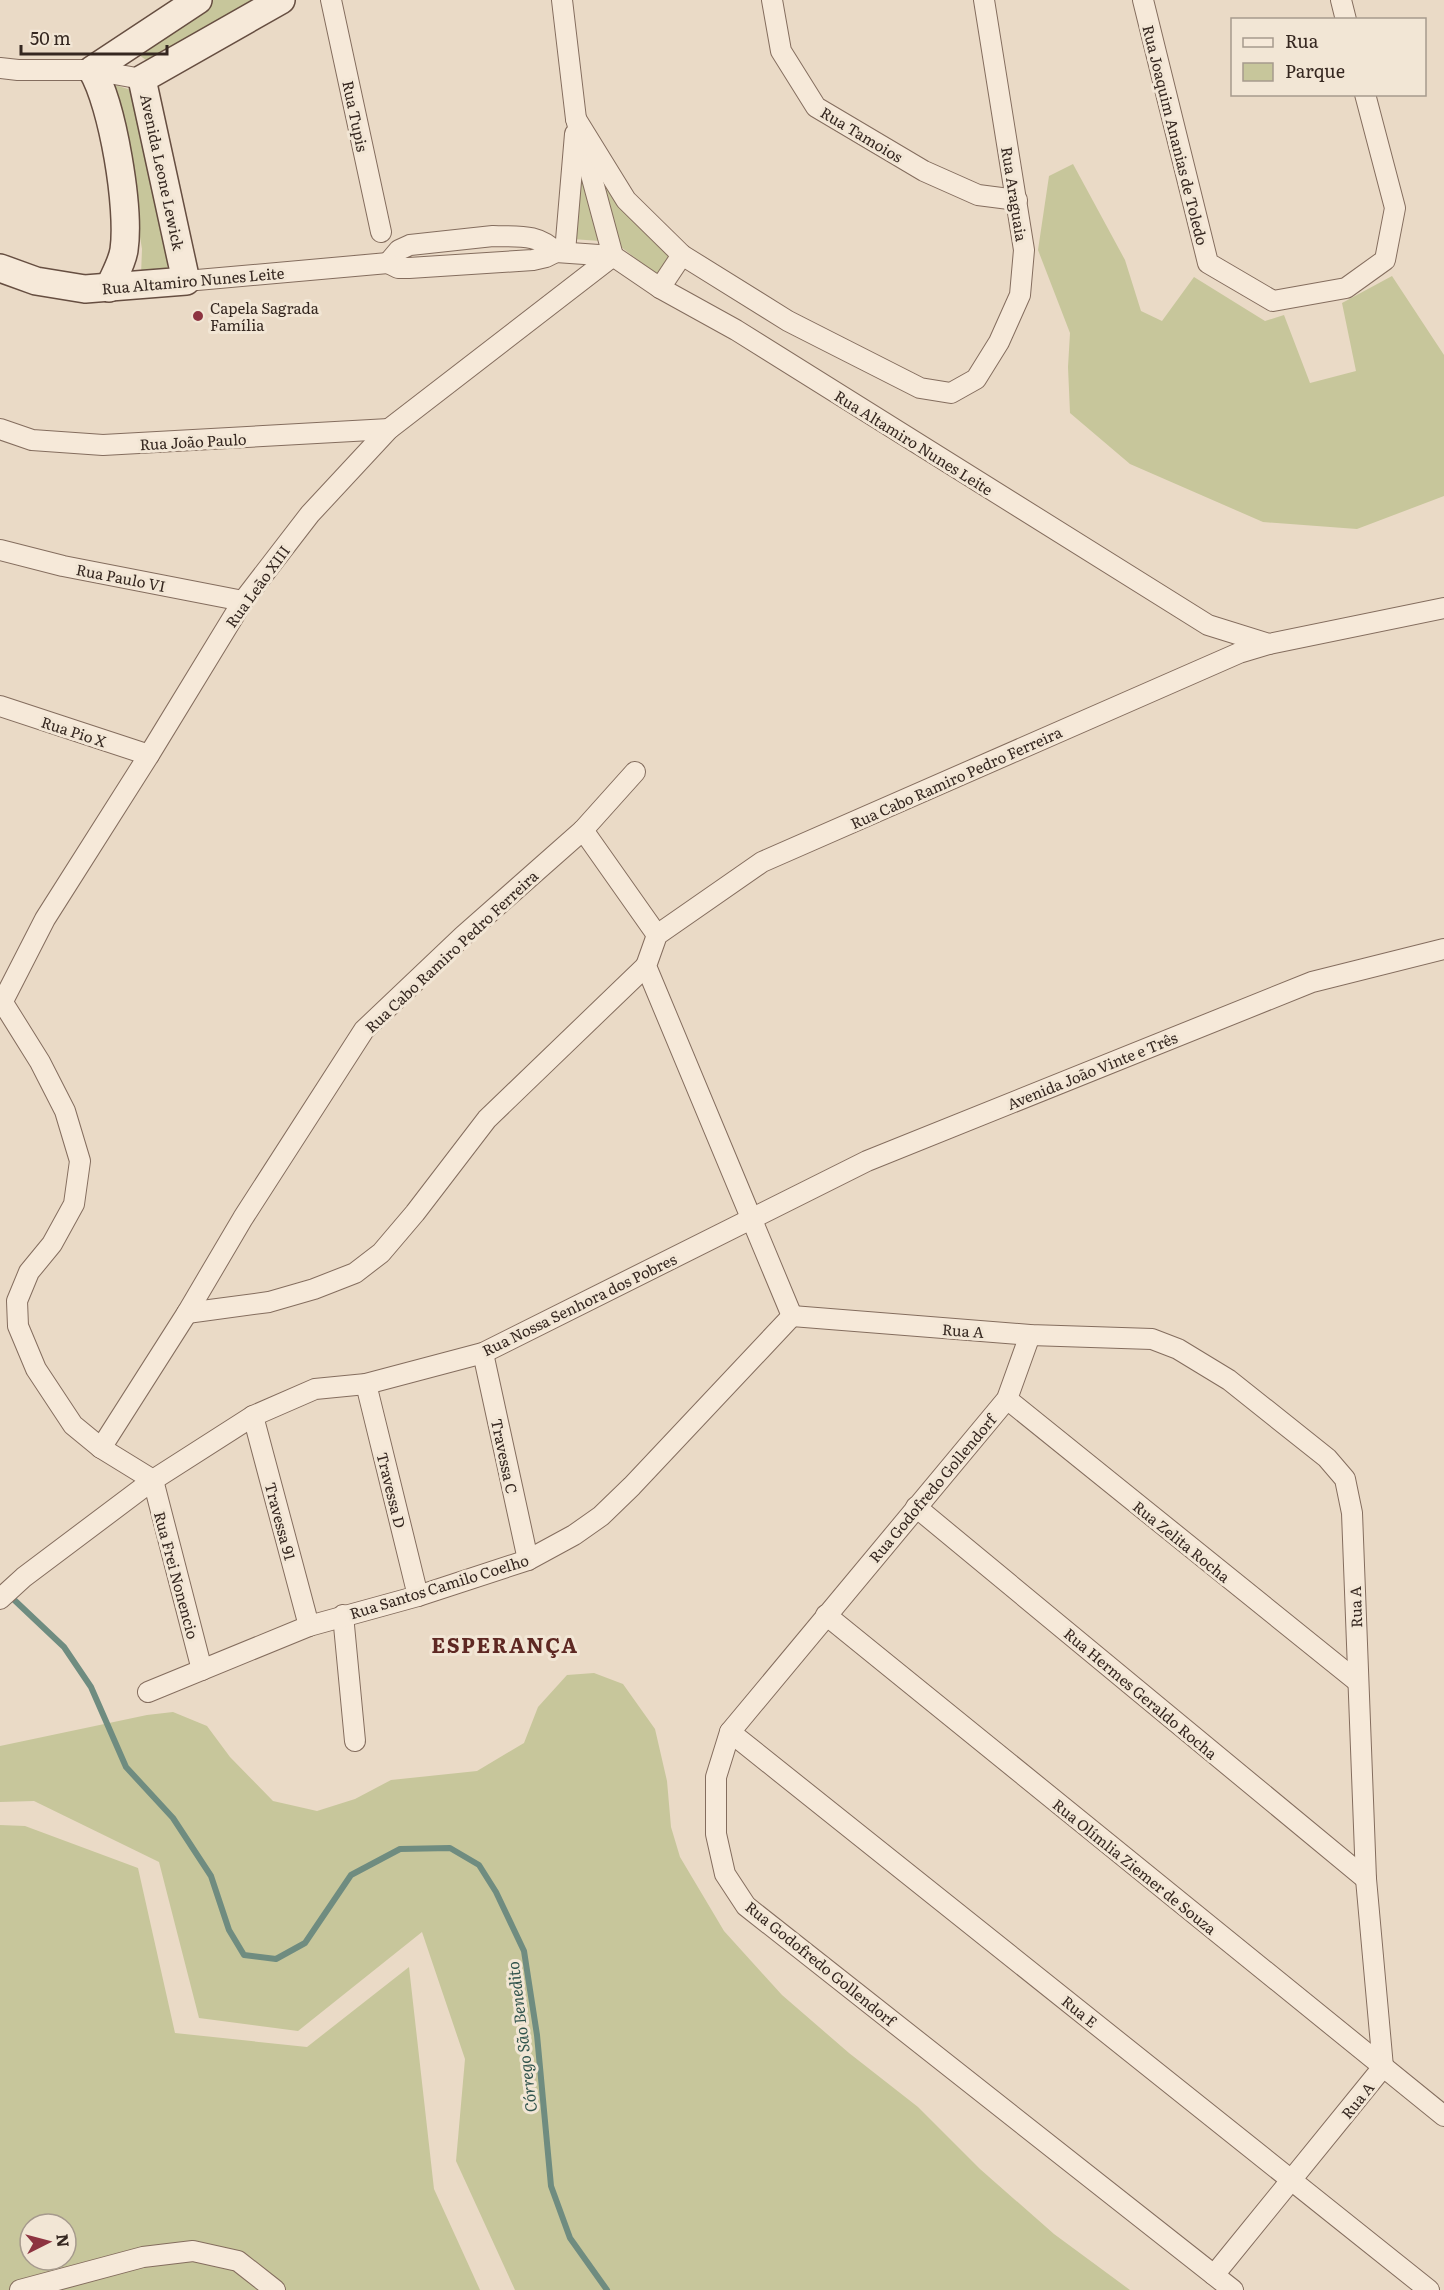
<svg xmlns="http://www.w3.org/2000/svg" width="1444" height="2290" viewBox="0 0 1444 2290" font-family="Literata,serif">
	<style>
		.green { fill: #c7c69b; fill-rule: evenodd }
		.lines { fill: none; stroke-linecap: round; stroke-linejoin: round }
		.stream { stroke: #6f8c80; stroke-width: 6 }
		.street-casing { stroke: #846d5e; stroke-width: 22 }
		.secondary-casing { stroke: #664e41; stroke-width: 30 }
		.street { stroke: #f6e9d9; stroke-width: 20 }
		.secondary { stroke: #f6e9d9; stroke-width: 27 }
		.poi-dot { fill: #8d3340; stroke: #f2e6d5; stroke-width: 2 }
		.labels { text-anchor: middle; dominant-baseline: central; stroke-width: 6; stroke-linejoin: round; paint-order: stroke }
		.street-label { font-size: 15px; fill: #352720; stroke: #f2e6d5 }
		.poi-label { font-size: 15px; fill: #352720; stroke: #f2e6d5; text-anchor: start }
		.water-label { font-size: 16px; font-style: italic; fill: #31544d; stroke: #f2e6d5 }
		.district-label { font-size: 21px; font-weight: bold; letter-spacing: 1.5px; fill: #5e2823; stroke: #f2e6d5 }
	</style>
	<rect width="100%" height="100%" fill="#eadac6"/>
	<g class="green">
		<path d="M210 0H259L150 63 131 49Z"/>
		<path d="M115 85 138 92 168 247 167 275H141L142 249Z"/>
		<path d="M592 154 674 256 660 277 608 237Z"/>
		<path d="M584 155 600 241 572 239Z"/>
		<path d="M1073 164 1125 260 1141 311 1162 321 1194 277 1265 321 1284 315 1310 383 1356 371 1342 303 1392 276 1444 355V496L1357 529 1263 522 1130 464 1070 413 1068 367 1070 333 1038 250 1049 176Z"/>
		<path d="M594 1673 623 1684 655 1729 667 1781 671 1827 680 1857 724 1931 782 1995 849 2053 918 2107 980 2169 1054 2234 1130 2290H515L456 2161 465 2059 422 1932 298 2031 199 2018 159 1862 34 1801 0 1802V1746L147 1715 173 1712 207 1726 230 1757 273 1801 317 1811 355 1799 391 1780 477 1771 524 1743 538 1707 567 1675Z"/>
		<path d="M0 1825 25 1826 138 1868 175 2033 307 2047 409 1967 434 2189 480 2290H0ZM30 2224H66V2260H30Z"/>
	</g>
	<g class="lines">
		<path class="stream" d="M9 1595 64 1647 91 1687 126 1767 173 1818 211 1876 229 1930 244 1955 276 1959 305 1943 351 1875 400 1849 450 1848 479 1865 496 1892 524 1951 537 2035 551 2186 570 2238 607 2290"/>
		<defs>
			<g id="street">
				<path d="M331 0 381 232"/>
				<path d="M562 0 576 119 613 256"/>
				<path d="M772 0 781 51 816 107 924 171 978 195 1017 200"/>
				<path d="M1143 0 1208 263 1273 301 1346 288 1385 260 1395 208 1365 94"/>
				<path d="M1341 0 1346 20"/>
				<path d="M0 68 18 70H92L142 79"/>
				<path d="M576 119 626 200 682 255 788 321 920 388 951 393 976 379 999 342 1020 295 1024 250 984 0"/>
				<path d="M493 236C518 237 537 233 556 252L546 257 533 260 409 268H398L388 263 399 250 410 245Z"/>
				<path d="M556 252 613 256 660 288 736 330 1208 625 1269 644"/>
				<path d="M565 252 575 134"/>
				<path d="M186 281 388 263"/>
				<path d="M660 288 682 255"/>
				<path d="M0 429 32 440 103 445 389 429"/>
				<path d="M0 550 63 566 243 601"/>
				<path d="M0 706 149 755"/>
				<path d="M583 830 635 772"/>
				<path d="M0 998 40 1062 65 1111 80 1161 74 1204 52 1244 29 1272 17 1301 18 1326 36 1369 73 1425 101 1448 153 1480 202 1670"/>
				<path d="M2 1003 45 919 149 755 243 601 310 514 389 429 613 256"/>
				<path d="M187 1313 269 1302 314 1289 355 1273 381 1253 415 1213 487 1119 646 966"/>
				<path d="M792 1316 1030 1335 1152 1339 1178 1349 1229 1380 1327 1458 1345 1479 1352 1513 1366 1879 1383 2067 1214 2275"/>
				<path d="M792 1316 646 966 657 935 762 862 1239 653 1269 644 1444 608"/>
				<path d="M1030 1335 1007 1399 730 1732 716 1777V1834L725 1874 746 1906 1233 2290"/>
				<path d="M483 1353 528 1560"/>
				<path d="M366 1384 418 1596"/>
				<path d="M1007 1399 1358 1682"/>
				<path d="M253 1416 309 1626"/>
				<path d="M101 1448 187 1313 243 1218 364 1030 463 936 583 830 657 935"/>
				<path d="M916 1507 1366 1879"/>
				<path d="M0 1599 24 1577 153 1480 253 1416 315 1389 366 1384 483 1353 867 1161 1312 982 1444 949"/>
				<path d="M343 1615 355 1741"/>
				<path d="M826 1615 1444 2116"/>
				<path d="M148 1692 309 1626 418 1596 528 1560 574 1535 601 1516 632 1486 792 1316"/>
				<path d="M730 1732 1429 2290"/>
				<path d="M20 2290 143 2257 193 2251 238 2261 275 2290"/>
			</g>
			<g id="secondary">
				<path d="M0 268 36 281 85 289 186 281 142 79 281 0"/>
				<path d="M109 288C114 276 122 263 124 250 130 209 113 105 92 70L198 0"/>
			</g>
		</defs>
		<use href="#street" class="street-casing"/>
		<use href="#secondary" class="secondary-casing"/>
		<use href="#street" class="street"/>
		<use href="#secondary" class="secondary"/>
	</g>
	<circle class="poi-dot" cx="198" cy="316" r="6"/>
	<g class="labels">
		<g class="street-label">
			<text transform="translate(356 116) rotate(78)">Rua Tupis</text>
			<text transform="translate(862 134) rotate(31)">Rua Tamoios</text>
			<text transform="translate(1176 135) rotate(76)">Rua Joaquim Ananias de Toledo</text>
			<text transform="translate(163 172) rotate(78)">Avenida Leone Lewick</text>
			<text transform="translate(1015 194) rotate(81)">Rua Araguaia</text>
			<text transform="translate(193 280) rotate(-5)">Rua Altamiro Nunes Leite</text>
			<text transform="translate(193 441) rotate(-3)">Rua João Paulo</text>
			<text transform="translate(914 442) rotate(32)">Rua Altamiro Nunes Leite</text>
			<text transform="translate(121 577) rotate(11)">Rua Paulo VI</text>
			<text transform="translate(257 586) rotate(-54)">Rua Leão XIII</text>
			<text transform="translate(74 731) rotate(18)">Rua Pio X</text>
			<text transform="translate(956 777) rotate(-24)">Rua Cabo Ramiro Pedro Ferreira</text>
			<text transform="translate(451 951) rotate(-43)">Rua Cabo Ramiro Pedro Ferreira</text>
			<text transform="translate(1092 1070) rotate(-22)">Avenida João Vinte e Três</text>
			<text transform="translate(579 1304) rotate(-26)">Rua Nossa Senhora dos Pobres</text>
			<text transform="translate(963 1330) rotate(4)">Rua A</text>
			<text transform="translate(505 1456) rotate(78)">Travessa C</text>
			<text transform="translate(932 1488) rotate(-50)">Rua Godofredo Gollendorf</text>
			<text transform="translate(392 1490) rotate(76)">Travessa D</text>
			<text transform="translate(281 1521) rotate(75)">Travessa 91</text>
			<text transform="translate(1182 1541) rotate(39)">Rua Zelita Rocha</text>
			<text transform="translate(177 1575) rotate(75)">Rua Frei Nonencio</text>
			<text transform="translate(439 1586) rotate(-17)">Rua Santos Camilo Coelho</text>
			<text transform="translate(1355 1607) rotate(-92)">Rua A</text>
			<text transform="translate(1141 1693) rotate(40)">Rua Hermes Geraldo Rocha</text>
			<text transform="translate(1135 1866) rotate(39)">Rua Olímlia Ziemer de Souza</text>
			<text transform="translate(821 1963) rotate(39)">Rua Godofredo Gollendorf</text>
			<text transform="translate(1080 2011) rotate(39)">Rua E</text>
			<text transform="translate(1357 2100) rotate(-51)">Rua A</text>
		</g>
		<g class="poi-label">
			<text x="210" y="307">Capela Sagrada<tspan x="210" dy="17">Família</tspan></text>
		</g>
		<g class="water-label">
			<text transform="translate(521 2037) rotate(-97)">Córrego São Benedito</text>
		</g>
		<g class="district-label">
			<text x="505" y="1643">ESPERANÇA</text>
		</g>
	</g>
	<rect x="1231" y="18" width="195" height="78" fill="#f2e6d5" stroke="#a69a8d" stroke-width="1.5"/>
	<rect x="1243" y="38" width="30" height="9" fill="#f6e9d9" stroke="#a69a8d" stroke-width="1.5"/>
	<text x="1285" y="48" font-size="18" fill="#352720">Rua</text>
	<rect x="1243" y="63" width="30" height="18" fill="#c7c69b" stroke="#a69a8d" stroke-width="1.5"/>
	<text x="1285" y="78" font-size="18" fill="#352720">Parque</text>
	<g transform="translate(48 2242) rotate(84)"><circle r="28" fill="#f2e6d5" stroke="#a69a8d" stroke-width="1.5"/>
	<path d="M0-4.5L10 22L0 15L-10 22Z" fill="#8d3340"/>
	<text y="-9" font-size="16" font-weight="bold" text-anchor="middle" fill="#352720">N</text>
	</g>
	<path d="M21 45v9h146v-9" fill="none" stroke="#352720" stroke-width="3"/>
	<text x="30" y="45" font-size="18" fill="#352720" stroke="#f2e6d5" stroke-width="4.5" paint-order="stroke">50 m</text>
</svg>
